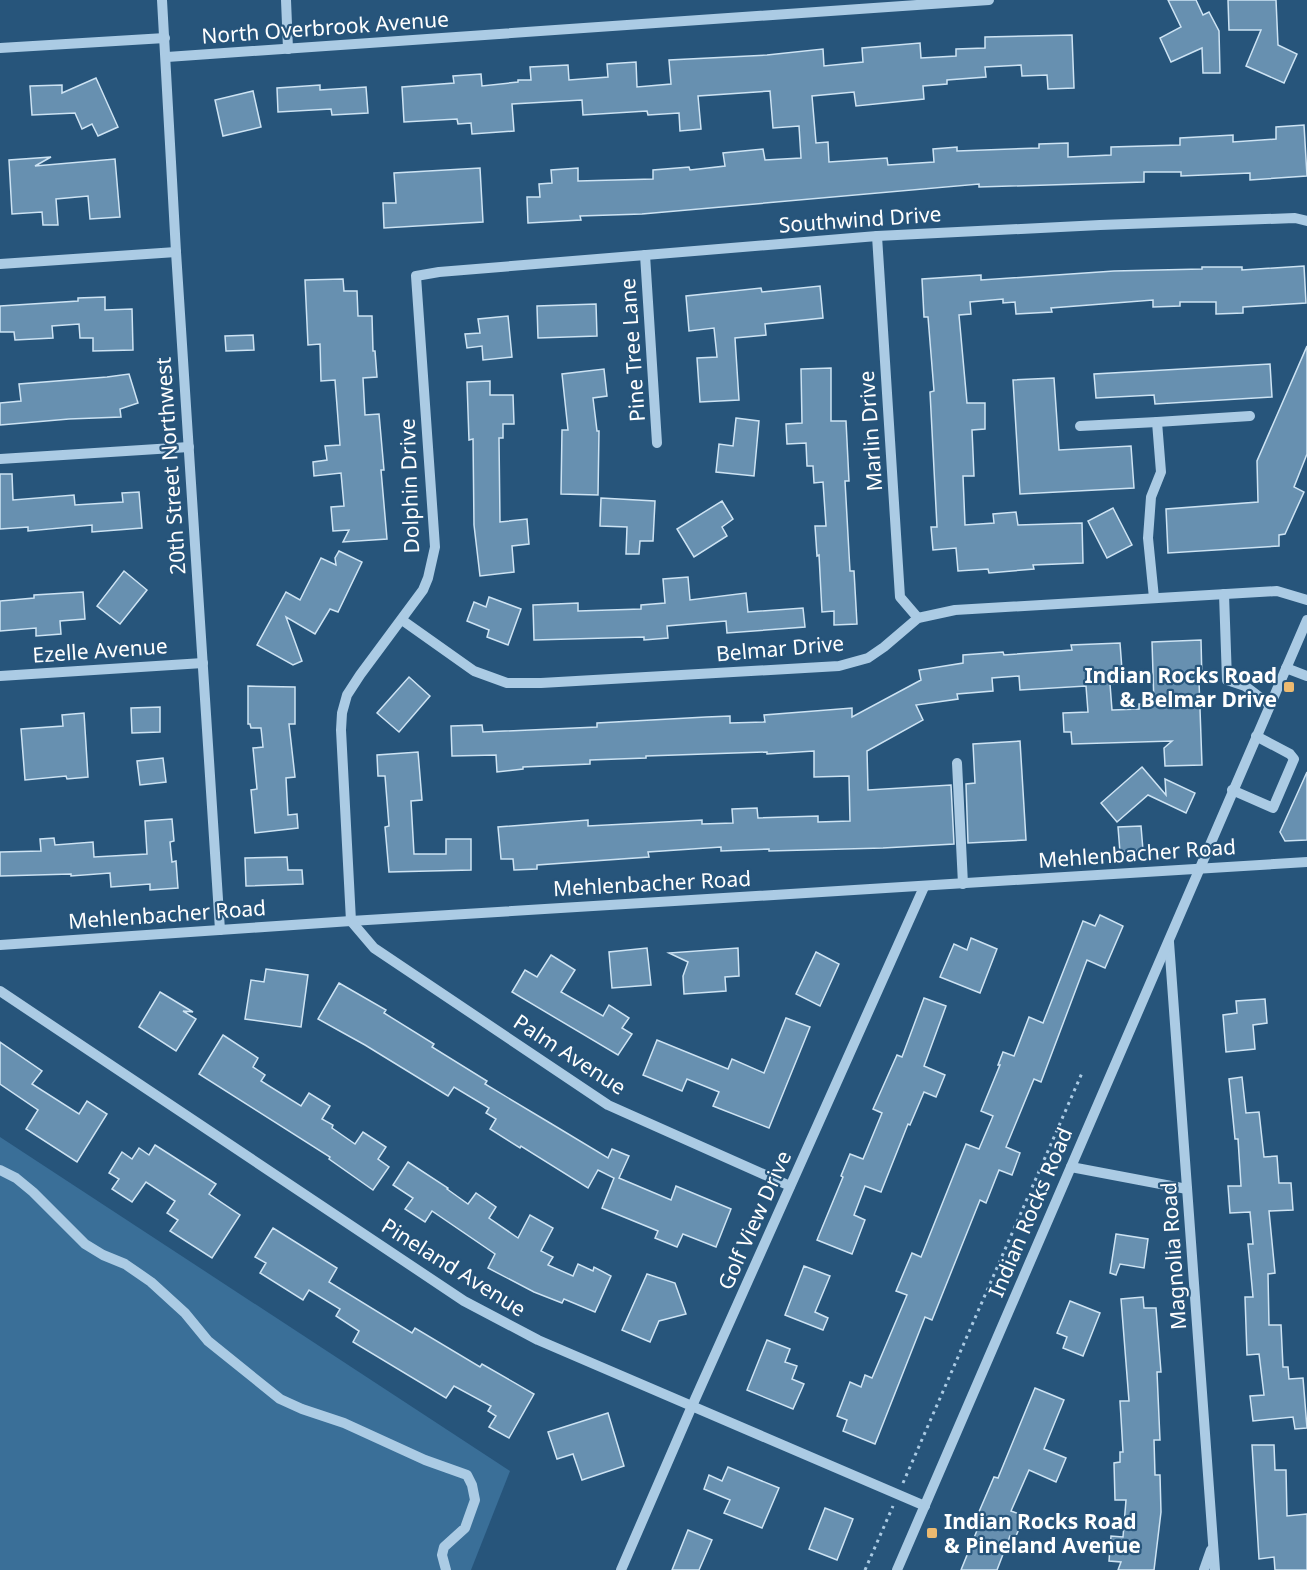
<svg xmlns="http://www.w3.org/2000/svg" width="1307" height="1570" viewBox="0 0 1307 1570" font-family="'Noto Sans',sans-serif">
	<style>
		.green { fill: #3a6f98 }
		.building { fill: #6790b0; stroke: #cde3f3; stroke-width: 1.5 }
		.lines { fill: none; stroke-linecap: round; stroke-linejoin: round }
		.path { stroke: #abcbe4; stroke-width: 3; stroke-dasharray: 3 4.5; stroke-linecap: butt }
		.minor { stroke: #abcbe4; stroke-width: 10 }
		.poi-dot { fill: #ecba70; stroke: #27557b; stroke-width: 2 }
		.labels { text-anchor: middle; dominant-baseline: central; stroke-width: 4.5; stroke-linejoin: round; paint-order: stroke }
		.street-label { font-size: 21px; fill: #fff; stroke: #27557b }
		.poi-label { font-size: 21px; font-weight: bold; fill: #fff; stroke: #27557b; text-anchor: end }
	</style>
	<rect width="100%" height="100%" fill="#27557b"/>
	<path class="green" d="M0 1137 510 1471 471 1570H0Z"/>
	<g class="building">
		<path d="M1168 0H1196L1203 15 1209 12 1219 31 1220 73H1203L1202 48 1171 62 1160 38 1181 27Z"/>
		<path d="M1228 0H1276L1278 45 1297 54 1284 83 1246 66 1261 30H1229Z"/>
		<path d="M1072 35 1074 88 1048 89 1047 75 1022 76 1021 65 985 67 986 77 947 80V84L923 86 924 99 856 106 854 92 812 96 816 143 828 142 829 162 887 158 888 165 934 162 933 149 957 147V151L1039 148V144L1068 143V157L1111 155V147L1180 145V138L1233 135V142L1276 139V127L1304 125 1307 176 1250 180V173L1181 176V172H1144V182L979 187V184L642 214 580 216 581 220 528 223 527 197H540L539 184 552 183 551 170 578 168V181L653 179V170L689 167 690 170 725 166 723 153 763 149 765 160 801 158 799 126 773 128 770 91 698 96 701 129 680 131 679 113 648 115 647 111 583 115 582 100 512 104 514 131 472 134 471 123 458 124 457 119 404 122 402 87 454 83 453 76 481 74 482 86 518 82V80H531L530 67 568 65 569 80 608 77 607 64 636 62 637 87 671 84 669 60 767 55 823 49 824 66 863 62 862 48 920 43 921 58 956 56V49L985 48V37Z"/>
		<path d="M96 78 118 127 98 136 92 124 82 129 75 113 32 115 30 86 62 85V93Z"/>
		<path d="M320 85V90L366 87 368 113 332 115 331 109 278 112 277 88Z"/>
		<path d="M253 91 261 127 223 136 215 100Z"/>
		<path d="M51 157 35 166 115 159 120 217 90 219 88 196 56 199 58 225H43L42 212 12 214 9 160Z"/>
		<path d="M480 168 483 222 384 228 383 203H396L394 173Z"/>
		<path d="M1304 266 1306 303 1243 307V313L1216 314V302H1180V306L1153 307V300L1051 308 1052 312 1016 314 1015 302 1003 303V299L970 302 971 314 959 315 967 403H985V429L972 430 974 476H963L965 525 994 523 993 514 1016 512 1018 525 1082 523 1083 563 1033 565 1034 569 989 573 988 569 958 571 956 548 933 550 931 527H937L930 392 934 391 928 317H924L922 279 981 275V280L1114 271 1202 269V267H1242V270Z"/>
		<path d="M343 279 344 291H357L358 316H372L373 351H375L377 377 363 378 365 415 379 414 384 470H381L387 539 343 542 349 530 333 531 331 507 344 506 341 473 314 476 313 462 327 460 325 446 340 445 335 380 321 381 320 344 308 345 305 280Z"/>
		<path d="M820 286 823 318 765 324 766 335 735 338 739 400 700 402 697 358 717 357 714 328 689 331 686 296 761 288 762 292Z"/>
		<path d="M105 297V310L132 309 133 350 93 351V338H80L79 324 52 326 53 338 15 340 14 332H0V306L78 301V298Z"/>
		<path d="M596 304 597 336 538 338 537 306Z"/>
		<path d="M508 316 512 357 483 360 482 346 467 348 465 334 480 333 478 319Z"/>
		<path d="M253 335 254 350 226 351 225 336Z"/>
		<path d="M1307 346V454L1294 487 1304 492 1285 534 1279 535V546L1168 553 1166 509 1258 502 1257 461Z"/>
		<path d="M1270 364 1272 397 1155 404 1154 395 1096 398 1094 374Z"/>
		<path d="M831 368V421H846L849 481H845L850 571H854L857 624 834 625V611L822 612 819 555 817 556 815 526H826L823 482 814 483 813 466H807L806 443 787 444 786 424 802 423 801 369Z"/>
		<path d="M604 369 607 396 593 398 597 431H599L598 495 561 494 562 430H568L562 374Z"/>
		<path d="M129 374 138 403 120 409 121 417 69 419 0 425V403L21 401 19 384 107 377Z"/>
		<path d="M1054 378 1059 450 1131 446 1134 488 1020 494 1013 380Z"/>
		<path d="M490 381V395H513L514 424H503V438H499L500 522 527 519 529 544 512 546 514 572 480 576 474 525 473 439 469 440 467 382Z"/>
		<path d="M736 418 759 421 754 476 716 472 719 444 733 446Z"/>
		<path d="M0 474H12L13 500 74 495 75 505 123 502 122 493 139 492 142 528 92 532V525L28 531V527L0 529Z"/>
		<path d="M601 498 655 501 653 541H640L639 554H626L627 527 600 526Z"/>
		<path d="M722 501 733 519 722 527 727 536 694 557 677 529Z"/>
		<path d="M1113 508 1132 545 1107 558 1088 521Z"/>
		<path d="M339 551 362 562 338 612 330 609 315 634 286 617 302 661 293 665 257 645 286 592 300 600 321 558 336 565 335 558Z"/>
		<path d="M124 571 147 590 120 624 97 606Z"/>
		<path d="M688 577 690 600 746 593 748 612 803 608 805 627 727 633 726 621 667 626 668 638 644 640V637L534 640 533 605 578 603V611L641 609V605L665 603 663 579Z"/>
		<path d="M83 592 85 619 60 621 61 634 36 636V628L0 631V601L34 598V595Z"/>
		<path d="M489 597 521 609 508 645 487 637 489 630 467 621 474 602 486 607Z"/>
		<path d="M1201 640 1202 681H1199L1202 765 1165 766 1164 748 1172 741 1072 744 1071 732H1064L1063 713 1088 712 1086 686 1020 690 1019 676 992 678 993 691 957 694 958 699 916 705 923 720 867 751 868 790 951 785 954 844 883 848 769 851V849L721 851V847L648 852 649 857 537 865V869L514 870 513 859H501L498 827 588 820V826L702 820V824L733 823 732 809 757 808 758 818 818 816V822L850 821 849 776 814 777V751L767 754V752L646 756V758L590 760V764L523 767V769L497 772 496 755 452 756 451 726 482 725 483 732 597 727V723L706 717 730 716V723L765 722 764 715 852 708V717L921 680 919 670 963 663V655L1003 652 1004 655 1072 650 1071 645 1120 643 1123 683 1110 684 1112 710 1139 709V704H1154L1152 642Z"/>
		<path d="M409 677 430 696 399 732 377 713Z"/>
		<path d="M248 686 295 687V724H289L295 777 286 778 288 815 297 814 298 828 255 833 251 790 257 789 253 748 263 747 261 728H251L250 724H248Z"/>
		<path d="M160 707V732L132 733 131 708Z"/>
		<path d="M84 713 88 777 67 779 66 776 25 780 21 729 63 726 62 715Z"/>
		<path d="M1020 741 1026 840 968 843 966 784 975 783 973 744Z"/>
		<path d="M418 752 422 800 411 801 414 854H446V839H471V870L389 872 385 827 389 826 385 776H378L377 755Z"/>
		<path d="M163 758 166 782 140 785 137 761Z"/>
		<path d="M1142 767 1166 795 1165 779 1195 793 1186 813 1148 795 1117 822 1101 803Z"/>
		<path d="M1307 772V840L1285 841 1280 832Z"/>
		<path d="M172 819 174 841 170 842 172 862 176 861 178 888 150 890V884L111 887 110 873 71 876V874L0 876V852L41 851 40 839 54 838 55 845 93 842 94 857 147 854 145 821Z"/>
		<path d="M1141 826 1143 850 1120 852 1118 827Z"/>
		<path d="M287 857 288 870H302L303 884 246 886 245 858Z"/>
		<path d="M1100 915 1123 926 1105 968 1087 960 1041 1082 1034 1079 1006 1147 1020 1153 1012 1175 999 1170 986 1203 980 1200 932 1320 925 1317 875 1444 843 1431 847 1420 837 1416 850 1382 861 1387 865 1375 872 1378 907 1295 896 1291 912 1253 921 1257 966 1144 979 1149 993 1116 981 1111 1000 1065H998L1003 1052 1014 1056 1029 1017 1043 1023 1083 921 1095 926Z"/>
		<path d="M971 938 997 949 980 993 940 977 954 944 967 950Z"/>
		<path d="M647 948 651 985 612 988 609 952Z"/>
		<path d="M738 948 739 976 725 977 726 991 684 994 683 976 688 962 669 953Z"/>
		<path d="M816 952 839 964 820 1006 796 994Z"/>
		<path d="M551 955 575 970 561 992 603 1016 609 1005 629 1018 622 1028 632 1034 618 1055 512 992 525 970 537 977Z"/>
		<path d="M266 969 308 975 301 1027 245 1019 251 980 264 982Z"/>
		<path d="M339 983 386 1010 384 1013 434 1044 432 1047 487 1081 485 1084 550 1123 608 1158 612 1149 629 1156 619 1178 671 1200 676 1186 731 1209 716 1247 683 1234 677 1247 655 1238 658 1231 602 1208 614 1178 598 1170 588 1188 521 1146 520 1148 490 1129 496 1119 486 1113 489 1108 454 1087 448 1096 365 1045 318 1019Z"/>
		<path d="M160 992 193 1012 183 1011 196 1019 176 1051 139 1027Z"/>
		<path d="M924 998 946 1006 924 1066 945 1075 936 1097 924 1092 910 1125 908 1124 881 1192 865 1186 854 1215 865 1220 852 1254 817 1240 843 1177 841 1176 850 1154 863 1159 882 1113 873 1109 897 1055 902 1057Z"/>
		<path d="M1265 999 1267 1023 1253 1025 1255 1049 1226 1052 1223 1015 1237 1013 1236 1001Z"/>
		<path d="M786 1018 810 1027 769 1128 713 1106 719 1092 687 1079 682 1091 643 1075 657 1040 728 1069 732 1059 764 1073Z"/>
		<path d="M223 1035 258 1058 253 1067 265 1075 261 1081 301 1106 309 1093 330 1106 322 1119 333 1125 332 1128 355 1144 363 1132 386 1147 378 1159 389 1167 373 1190 329 1159 330 1157 199 1074Z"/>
		<path d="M0 1042 42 1071 32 1084 79 1114 87 1101 107 1114 77 1162 26 1129 38 1110 0 1084Z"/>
		<path d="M1242 1077 1246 1113 1259 1112 1264 1157 1277 1156 1279 1183H1291L1293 1210 1269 1211 1275 1273 1268 1274 1269 1325H1281L1283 1367H1288L1289 1379 1303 1378 1307 1428 1295 1429 1293 1417 1253 1421 1250 1396 1264 1395 1259 1354 1247 1355 1245 1297H1253L1248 1244H1253L1250 1212 1230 1213 1228 1186H1241L1238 1139H1235L1229 1079Z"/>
		<path d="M155 1145 216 1184 209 1194 240 1215 212 1258 170 1231 178 1220 167 1213 175 1201 146 1182 132 1202 112 1189 119 1179 109 1173 122 1152 132 1159 139 1148 149 1155Z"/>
		<path d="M408 1162 448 1188 447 1189 468 1204 476 1193 496 1207 489 1218 518 1238 530 1215 553 1228 541 1251 553 1257 548 1265 573 1276 578 1264 593 1271 594 1267 611 1276 595 1312 564 1299 562 1303 534 1292 488 1268 495 1254 432 1211 425 1222 405 1209 413 1198 393 1185Z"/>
		<path d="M273 1228 337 1268 329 1282 412 1333 415 1328 480 1367 482 1364 534 1394 509 1438 489 1427 496 1416 488 1411 491 1406 454 1386 446 1398 353 1342 359 1331 336 1316 340 1309 309 1290 303 1300 260 1273 266 1263 255 1257Z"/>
		<path d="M1116 1234 1148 1239 1144 1268 1120 1264 1116 1275 1110 1273Z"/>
		<path d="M804 1266 830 1276 815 1312 828 1318 823 1330 785 1315Z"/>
		<path d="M647 1274 675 1283 686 1314 659 1321 650 1342 622 1330Z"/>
		<path d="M1143 1297 1144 1308H1156L1161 1372H1157L1160 1440H1154L1155 1475H1160L1161 1512 1154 1570H1118L1121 1562 1109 1561 1111 1536 1123 1537 1126 1500H1115L1114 1463 1120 1462V1452H1123L1120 1401H1129L1121 1299Z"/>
		<path d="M1070 1301 1100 1313 1083 1356 1063 1348 1067 1337 1057 1333Z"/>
		<path d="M767 1340 790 1349 785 1362 797 1366 792 1379 804 1384 793 1409 747 1390Z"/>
		<path d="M1035 1388 1064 1400 1044 1449 1066 1458 1056 1482 1029 1470 1011 1511 1025 1516 1015 1538 1010 1536 997 1570H961L980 1523 975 1521 994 1477 998 1478Z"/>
		<path d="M608 1413 624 1466 582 1480 573 1454 557 1459 548 1432Z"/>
		<path d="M1252 1445H1274L1275 1470H1286L1287 1516 1307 1514V1570H1275L1274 1557 1259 1559Z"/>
		<path d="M728 1467 779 1488 762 1528 724 1513 730 1500 704 1489 709 1475 722 1481Z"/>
		<path d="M825 1508 853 1519 837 1560 809 1549Z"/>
		<path d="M688 1530 712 1540 699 1570H672Z"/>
	</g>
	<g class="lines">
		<g class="path">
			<path d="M903 1483 1082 1073"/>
			<path d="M865 1570 893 1506"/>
		</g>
		<g class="minor">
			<path d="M162 0 176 252 220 930"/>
			<path d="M286 0 288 49"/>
			<path d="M0 48 165 38"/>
			<path d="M167 57 989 0"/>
			<path d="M877 236 900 597 918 618"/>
			<path d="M645 255 657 443"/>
			<path d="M0 264 176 252"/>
			<path d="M1080 426 1157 422"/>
			<path d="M0 459 189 447"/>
			<path d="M1224 594 1227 680 1245 686 1270 705"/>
			<path d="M1154 598 1148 538 1151 497 1161 472 1157 422 1250 416"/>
			<path d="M402 620 474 671 507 683H541L839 666 868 658 884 647 918 618 955 610 1277 591 1307 600"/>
			<path d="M1286 668 1307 676"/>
			<path d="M0 676 203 663"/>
			<path d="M957 763 963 884"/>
			<path d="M1232 790 1273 808 1294 759 1290 754 1256 736"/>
			<path d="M1169 942 1215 1570"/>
			<path d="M0 945 351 921 1307 862"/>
			<path d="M0 991 464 1301 538 1340 925 1506"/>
			<path d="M1071 1167 1187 1189"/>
			<path d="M0 1170 16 1178 33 1192 85 1244 103 1255 125 1264 151 1282 185 1313 208 1341 280 1399 302 1409 344 1423 425 1460 467 1475 472 1485 475 1500 465 1528 444 1547 442 1555 446 1570"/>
			<path d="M790 1186 608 1105 374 948 351 921 341 730 342 713 347 695 360 675 423 590 428 578 435 547 416 276 439 272 877 236 1100 225 1295 218 1307 221"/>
			<path d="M621 1570 692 1406 924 887"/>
			<path d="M897 1570 1307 620"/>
			<path d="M1204 1570 1211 1550"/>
		</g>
	</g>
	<g class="poi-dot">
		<rect x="1283" y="681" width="12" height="12" rx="3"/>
		<rect x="926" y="1527" width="12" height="12" rx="3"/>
	</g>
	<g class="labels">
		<g class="street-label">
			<text transform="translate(325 27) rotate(-4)">North Overbrook Avenue</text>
			<text transform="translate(860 219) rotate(-4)">Southwind Drive</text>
			<text transform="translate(632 350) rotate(-94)">Pine Tree Lane</text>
			<text transform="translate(870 431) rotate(-94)">Marlin Drive</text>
			<text transform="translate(170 466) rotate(-94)">20th Street Northwest</text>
			<text transform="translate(409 486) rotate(-92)">Dolphin Drive</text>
			<text transform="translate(780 648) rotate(-5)">Belmar Drive</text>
			<text transform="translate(100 650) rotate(-4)">Ezelle Avenue</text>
			<text transform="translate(1137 853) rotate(-4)">Mehlenbacher Road</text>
			<text transform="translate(652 883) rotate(-3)">Mehlenbacher Road</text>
			<text transform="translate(167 914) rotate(-4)">Mehlenbacher Road</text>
			<text transform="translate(570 1054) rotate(33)">Palm Avenue</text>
			<text transform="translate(1030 1212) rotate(-67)">Indian Rocks Road</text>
			<text transform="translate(754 1220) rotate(-66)">Golf View Drive</text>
			<text transform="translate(1173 1256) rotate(-94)">Magnolia Road</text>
			<text transform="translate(454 1267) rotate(32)">Pineland Avenue</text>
		</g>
		<g class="poi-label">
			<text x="1277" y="675">Indian Rocks Road<tspan x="1277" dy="24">&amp; Belmar Drive</tspan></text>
			<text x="944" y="1521" text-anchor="start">Indian Rocks Road<tspan x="944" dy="24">&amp; Pineland Avenue</tspan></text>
		</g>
	</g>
</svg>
